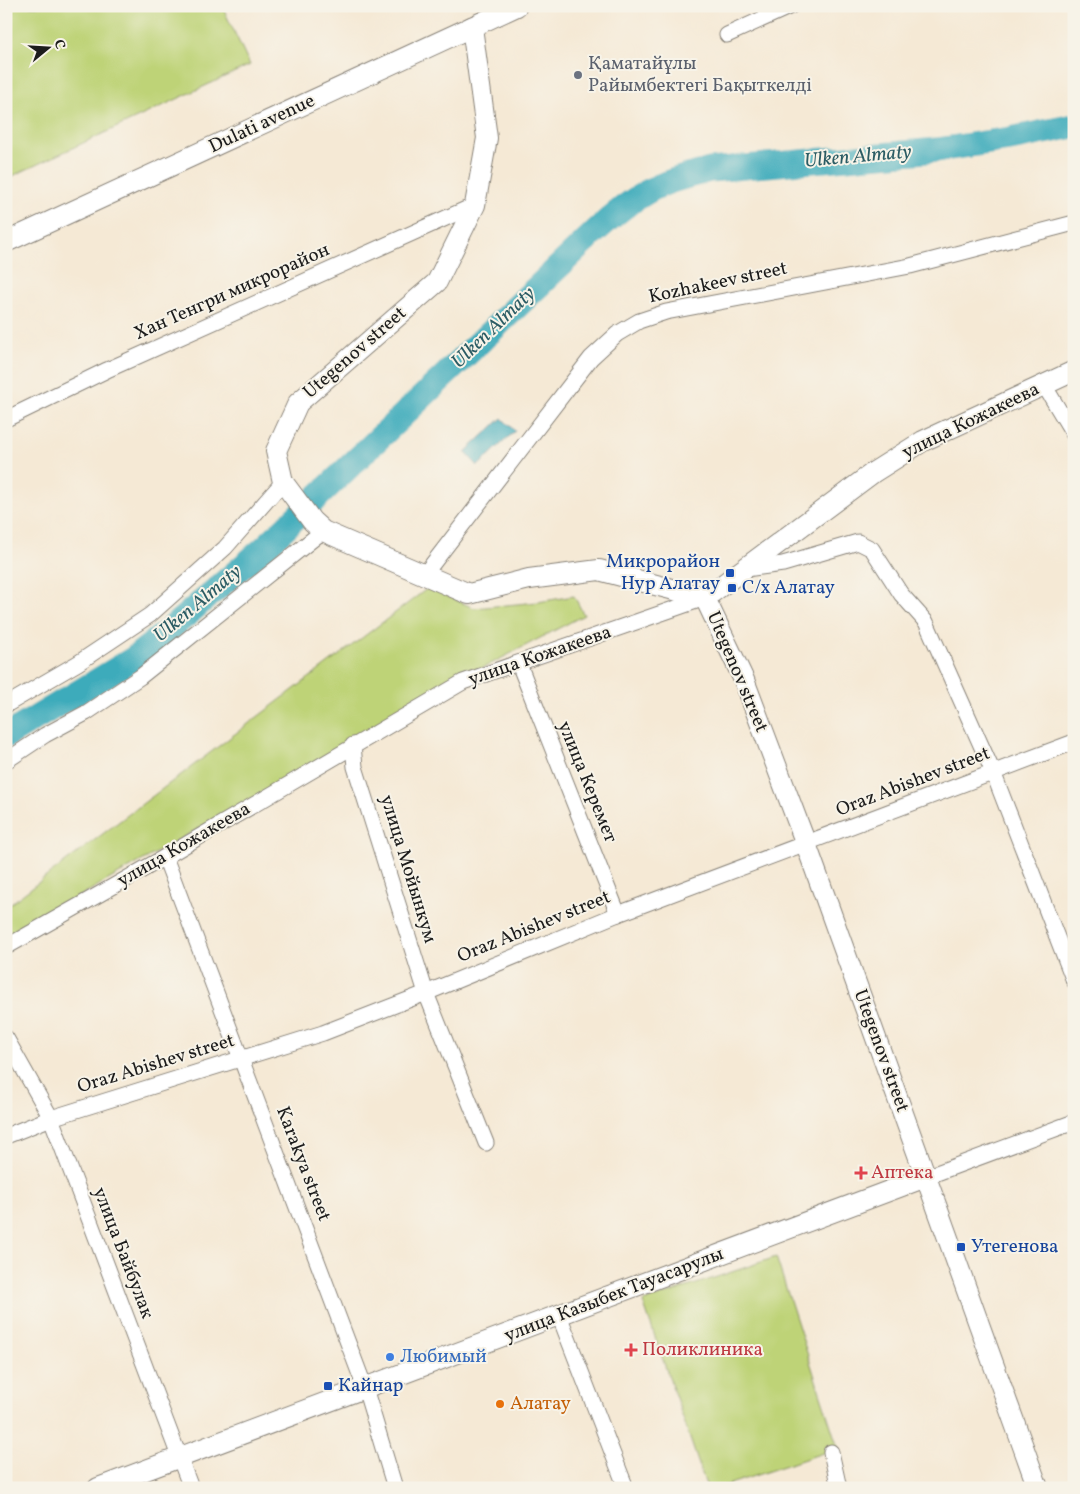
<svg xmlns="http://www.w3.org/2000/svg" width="1080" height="1494" viewBox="0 0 1080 1494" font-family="Vollkorn,serif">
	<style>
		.green { fill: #bed377; stroke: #6d784a }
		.water { fill: #3dabbb; stroke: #2c646c }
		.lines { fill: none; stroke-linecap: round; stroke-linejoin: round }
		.river { stroke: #3dabbb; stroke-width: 25 }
		.street-casing { stroke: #888278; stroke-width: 17 }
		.secondary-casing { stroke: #888278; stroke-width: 22 }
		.street { stroke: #fff; stroke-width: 15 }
		.secondary { stroke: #fff; stroke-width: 20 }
		.worship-dot { fill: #6b7280; stroke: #f7f3e8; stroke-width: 2 }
		.transit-dot { fill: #1a4fb4; stroke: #f7f3e8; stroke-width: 2 }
		.health-dot { fill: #e0444e; stroke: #f7f3e8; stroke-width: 2 }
		.shop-dot { fill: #3f7fe0; stroke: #f7f3e8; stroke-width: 2 }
		.food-dot { fill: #e8710a; stroke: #f7f3e8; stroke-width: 2 }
		.labels { text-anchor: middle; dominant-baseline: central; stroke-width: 4; stroke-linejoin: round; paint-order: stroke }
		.worship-label { font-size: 19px; fill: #5b616d; stroke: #f7f3e8; text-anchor: start }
		.street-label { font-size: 19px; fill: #1c1c1c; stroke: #f7f3e8 }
		.transit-label { font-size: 19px; fill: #164399; stroke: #f7f3e8; text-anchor: start }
		.health-label { font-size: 19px; fill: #be3a42; stroke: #f7f3e8; text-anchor: start }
		.shop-label { font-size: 19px; fill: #366cbe; stroke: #f7f3e8; text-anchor: start }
		.food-label { font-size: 19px; fill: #c56008; stroke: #f7f3e8; text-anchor: start }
		.water-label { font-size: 20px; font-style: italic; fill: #2b5c64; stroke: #f7f3e8 }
	</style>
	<rect width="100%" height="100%" fill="#f7f3e8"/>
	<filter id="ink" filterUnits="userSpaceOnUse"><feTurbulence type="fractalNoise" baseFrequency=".02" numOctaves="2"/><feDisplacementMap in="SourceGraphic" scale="10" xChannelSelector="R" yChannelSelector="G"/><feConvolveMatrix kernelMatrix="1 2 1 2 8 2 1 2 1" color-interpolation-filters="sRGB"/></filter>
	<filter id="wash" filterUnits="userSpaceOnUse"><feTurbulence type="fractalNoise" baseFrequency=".0096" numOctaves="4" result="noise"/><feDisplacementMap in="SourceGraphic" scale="20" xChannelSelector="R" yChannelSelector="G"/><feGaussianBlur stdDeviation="1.12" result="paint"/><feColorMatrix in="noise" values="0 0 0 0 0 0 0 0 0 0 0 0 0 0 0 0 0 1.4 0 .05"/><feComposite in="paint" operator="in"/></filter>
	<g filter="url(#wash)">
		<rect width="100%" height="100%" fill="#f5e9d5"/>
		<g class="green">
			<path d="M6 6H222L250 65 6 179Z"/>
			<path d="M428 588 474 608 538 602 574 596 584 615 462 679 6 938V907Z"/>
			<path d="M776 1257 838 1448 718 1488H707L643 1302Z"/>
		</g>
		<path class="water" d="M502 418 515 431 478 466 465 452Z"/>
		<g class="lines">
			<path class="river" d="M6 736 133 659 169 630 264 548 597 230C612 216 629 202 647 192 666 181 689 176 710 170L937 150 1010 139 1074 126"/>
		</g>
	</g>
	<g filter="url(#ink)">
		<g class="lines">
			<defs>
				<g id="street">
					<path d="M727 35 791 6"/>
					<path d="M1044 385 1074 435"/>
					<path d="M6 419 107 370 475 205"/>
					<path d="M746 569 783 564 858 542 872 549 901 594 926 622 993 772 1074 981"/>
					<path d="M424 575 591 358 617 334 639 321 666 312 910 266 1074 223"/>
					<path d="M519 664 618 914"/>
					<path d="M6 705 78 663 150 615 225 548 283 482"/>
					<path d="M353 745 355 767 426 993 486 1143"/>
					<path d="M6 761 45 735 86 713 140 677 323 531"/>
					<path d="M165 857 365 1388 395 1488"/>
					<path d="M6 947 165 857 463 682 705 598"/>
					<path d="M6 1038 51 1118 191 1488"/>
					<path d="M6 1136 51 1118 323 1033 426 993 618 914 1074 742"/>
					<path d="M926 1177 1074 1122"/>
					<path d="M559 1315 626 1488"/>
					<path d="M831 1452 839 1488"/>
				</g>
				<g id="secondary">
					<path d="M472 27 487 138 475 205 437 282 298 403 276 451 283 482 312 521 323 531 469 594 529 579 599 570 705 598 744 680 806 844 1038 1488"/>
					<path d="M6 242 517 6"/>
					<path d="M705 598 874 472 923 441 1074 371"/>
					<path d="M98 1488 926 1177"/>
				</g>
			</defs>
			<use href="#street" class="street-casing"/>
			<use href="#secondary" class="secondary-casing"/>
			<use href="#street" class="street"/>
			<use href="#secondary" class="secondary"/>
		</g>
	</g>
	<circle class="worship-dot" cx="578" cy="75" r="5"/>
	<g class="transit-dot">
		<rect x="725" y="568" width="10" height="10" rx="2.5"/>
		<rect x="727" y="583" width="10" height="10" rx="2.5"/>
		<rect x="956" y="1242" width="10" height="10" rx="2.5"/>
		<rect x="323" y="1381" width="10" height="10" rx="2.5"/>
	</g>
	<g class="health-dot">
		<path d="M858.5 1165.5h5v5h5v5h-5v5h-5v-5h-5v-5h5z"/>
		<path d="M628.5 1342.5h5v5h5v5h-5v5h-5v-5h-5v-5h5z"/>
	</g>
	<circle class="shop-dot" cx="390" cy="1357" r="5"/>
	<circle class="food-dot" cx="500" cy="1404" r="5"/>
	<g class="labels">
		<g class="worship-label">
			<text x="588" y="64">Қаматайұлы<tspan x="588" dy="22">Райымбектегі Бақыткелді</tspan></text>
		</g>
		<g class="street-label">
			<text transform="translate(262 124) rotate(-25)">Dulati avenue</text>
			<text transform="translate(718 283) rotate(-12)">Kozhakeev street</text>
			<text transform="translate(232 292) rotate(-24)">Хан Тенгри микрорайон</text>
			<text transform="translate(355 353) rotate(-41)">Utegenov street</text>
			<text transform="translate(971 421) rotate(-26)">улица Кожакеева</text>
			<text transform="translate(540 656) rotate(-19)">улица Кожакеева</text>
			<text transform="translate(737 672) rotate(67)">Utegenov street</text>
			<text transform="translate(587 782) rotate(68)">улица Керемет</text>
			<text transform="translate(913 782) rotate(-21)">Oraz Abishev street</text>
			<text transform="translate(184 845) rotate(-30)">улица Кожакеева</text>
			<text transform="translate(408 869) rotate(73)">улица Мойынкум</text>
			<text transform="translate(534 927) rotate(-22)">Oraz Abishev street</text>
			<text transform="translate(881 1051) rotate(70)">Utegenov street</text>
			<text transform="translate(156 1064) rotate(-17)">Oraz Abishev street</text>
			<text transform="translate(303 1164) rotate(69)">Karakya street</text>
			<text transform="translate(123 1253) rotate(69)">улица Байбулак</text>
			<text transform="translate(614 1295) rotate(-21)">улица Казыбек Тауасарулы</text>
		</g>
		<g class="transit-label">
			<text x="720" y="562" text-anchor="end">Микрорайон<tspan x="720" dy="22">Нур Алатау</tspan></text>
			<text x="742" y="588">С/х Алатау</text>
			<text x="971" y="1247">Утегенова</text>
			<text x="338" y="1386">Кайнар</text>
		</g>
		<g class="health-label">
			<text x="871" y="1173">Аптека</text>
			<text x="642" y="1350">Поликлиника</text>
		</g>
		<g class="shop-label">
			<text x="400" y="1357">Любимый</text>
		</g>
		<g class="food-label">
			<text x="510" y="1404">Алатау</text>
		</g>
		<g class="water-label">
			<text transform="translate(858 157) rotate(-5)">Ulken Almaty</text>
			<text transform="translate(494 328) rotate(-44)">Ulken Almaty</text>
			<text transform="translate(198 604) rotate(-40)">Ulken Almaty</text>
		</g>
	</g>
	<rect width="1080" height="1494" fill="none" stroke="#f7f3e8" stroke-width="25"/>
	<g transform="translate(48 48) rotate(72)" stroke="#f7f3e8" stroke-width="4" paint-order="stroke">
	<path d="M0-4L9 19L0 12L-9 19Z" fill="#1c1c1c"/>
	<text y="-8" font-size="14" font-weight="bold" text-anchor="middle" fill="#1c1c1c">С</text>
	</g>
</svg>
